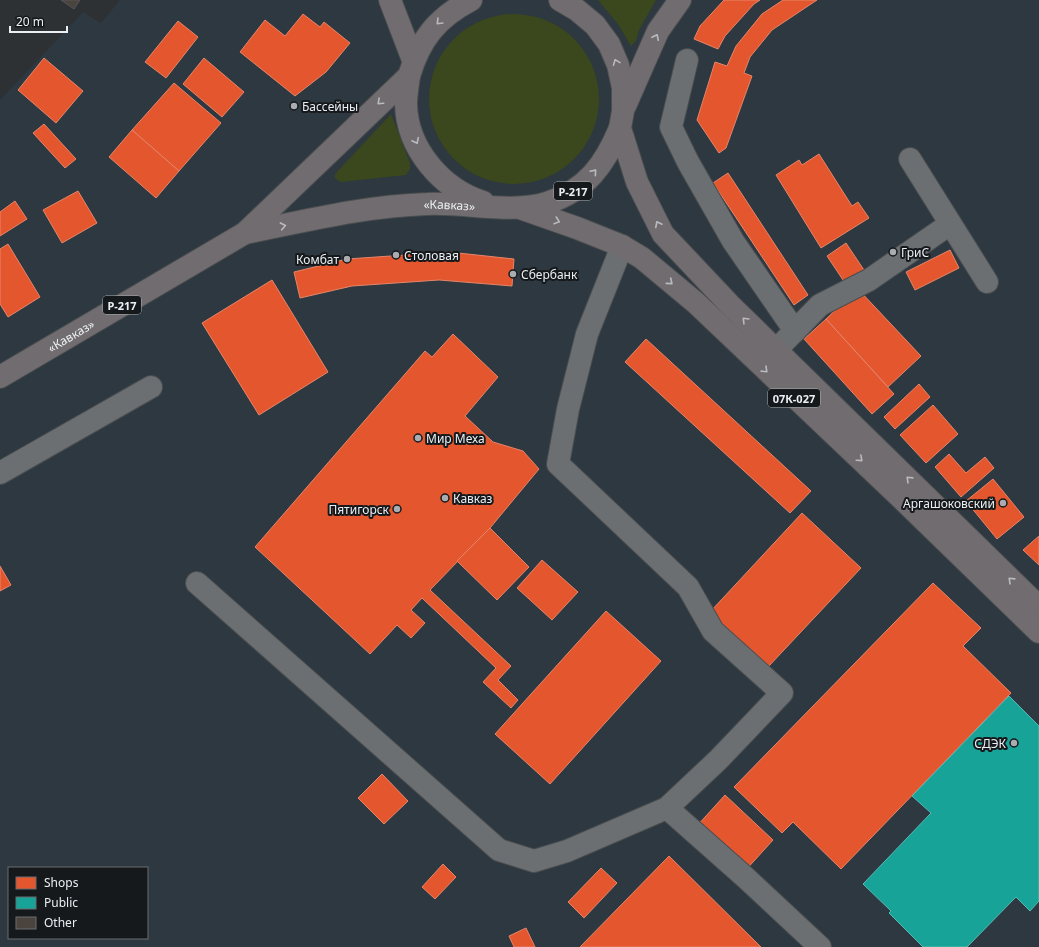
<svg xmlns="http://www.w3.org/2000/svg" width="1039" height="947" viewBox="0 0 1039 947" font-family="'Noto Sans',sans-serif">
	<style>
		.built { fill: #2d3840; fill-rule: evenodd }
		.green { fill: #3b471c }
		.shops { fill: #e4572e; stroke: #e68569 }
		.public { fill: #17a398; stroke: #57bab3 }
		.building { fill: #4b433d; stroke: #575656 }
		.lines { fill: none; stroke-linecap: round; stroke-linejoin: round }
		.minor-casing { stroke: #494d4f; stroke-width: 24 }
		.major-casing { stroke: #494d4f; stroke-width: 24 }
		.minor { stroke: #6c6f71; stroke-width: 22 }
		.major { stroke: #716c6f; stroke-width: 22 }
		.oneway { stroke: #babbbe }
		.poi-dot { fill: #a9acb0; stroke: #16191b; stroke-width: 1.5 }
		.labels { text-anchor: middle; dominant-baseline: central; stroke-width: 4; stroke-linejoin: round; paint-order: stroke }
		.shield { fill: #16191b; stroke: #abafb2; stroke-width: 1 }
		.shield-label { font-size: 11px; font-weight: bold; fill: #ebeff3 }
		.poi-label { font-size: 12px; fill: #ebeff3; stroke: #16191b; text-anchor: start }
		.street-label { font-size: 12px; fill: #ebeff3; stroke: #16191b }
	</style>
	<rect width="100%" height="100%" fill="#2e3133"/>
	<path class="built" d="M120 0H1039V947H0V100L83 12 101 23ZM9 868H147V938H9Z"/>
	<g class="green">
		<path d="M598 0H656L639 30 636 41 631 46 618 24Z"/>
		<circle cx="514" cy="99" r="85"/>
		<path d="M391 114 410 163V169L406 175 341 182 335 178V174Z"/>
	</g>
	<g class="shops">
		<path d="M724 0H760L754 4 725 36 718 49 694 39 700 26Z"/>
		<path d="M783 0H817L772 30 750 57 744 73 752 76 726 148 719 153 697 120 715 62 727 66 736 46 762 14Z"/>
		<path d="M303 14 320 27 324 22 350 43 326 72 295 96 240 52 265 20 285 36Z"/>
		<path d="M178 21 198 37 166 78 145 62Z"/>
		<path d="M44 58 83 91 56 123 18 90Z"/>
		<path d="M204 58 244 92 222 117 183 84Z"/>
		<path d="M174 83 221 123 179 171 132 130Z"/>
		<path d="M44 124 76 159 65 168 33 133Z"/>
		<path d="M132 130 179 171 156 198 109 157Z"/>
		<path d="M819 154 852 206 858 202 869 218 821 248 776 175 799 160 802 165Z"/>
		<path d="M728 173 808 295 794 305 713 183Z"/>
		<path d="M78 191 97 223 62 243 43 210Z"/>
		<path d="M15 201 27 219 0 236V212Z"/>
		<path d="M846 243 868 276 849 289 827 256Z"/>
		<path d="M8 244 40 297 8 317 0 304V249Z"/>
		<path d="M950 250 959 268 915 290 906 272Z"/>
		<path d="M449 252 514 259 512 286 439 280 352 286 300 298 294 272 347 259Z"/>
		<path d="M272 280 328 372 259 415 202 323Z"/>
		<path d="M858 289 921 356 888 387 826 319Z"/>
		<path d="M826 319 894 394 872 414 804 339Z"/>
		<path d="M453 334 498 377 465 416 493 442 523 451 539 469 490 528 430 590 511 666 498 680 518 700 511 708 483 682 496 668 422 598 411 610 425 623 411 638 397 625 370 654 255 547 425 351 432 357Z"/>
		<path d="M646 339 811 491 790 513 625 362Z"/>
		<path d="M919 384 930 397 895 429 884 417Z"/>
		<path d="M933 405 958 434 926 463 900 435Z"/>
		<path d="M949 454 966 473 985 457 994 468 961 497 935 467Z"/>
		<path d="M993 479 1024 517 997 539 966 501Z"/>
		<path d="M802 513 861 568 768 667 710 612Z"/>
		<path d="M490 528 529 567 497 600 457 561Z"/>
		<path d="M1039 536V565L1023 550Z"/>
		<path d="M542 560 578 592 552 620 517 588Z"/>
		<path d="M0 566 11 585 0 591Z"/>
		<path d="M933 583 981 628 963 646 1011 693 841 869 793 822 782 833 734 787Z"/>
		<path d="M606 611 661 661 550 784 495 734Z"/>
		<path d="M382 774 408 801 384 824 358 798Z"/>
		<path d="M725 795 773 840 744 872 696 827Z"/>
		<path d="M669 856 761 947H580Z"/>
		<path d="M443 864 456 877 435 899 422 887Z"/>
		<path d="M601 868 617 883 584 918 568 902Z"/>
		<path d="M526 928 535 947H514L509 936Z"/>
	</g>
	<path class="public" d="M1009 696 1039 726V901L1030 911 1016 897 967 947H923L889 913 891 911 863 884 931 813 912 796Z"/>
	<path class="building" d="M61 0H80L74 9Z"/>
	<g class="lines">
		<defs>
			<g id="minor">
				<path d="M687 60 671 127 688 162 733 241 795 331"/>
				<path d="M910 159 987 282"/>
				<path d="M776 350 820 305 869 280 950 224"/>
				<path d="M0 473 151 387"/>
				<path d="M197 583 499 850 534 861 567 851 667 808 718 760 782 693 713 631 688 587 558 464 568 409 587 334 622 246"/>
				<path d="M667 808 746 878 820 947"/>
			</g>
			<g id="major">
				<path d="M390 0 413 60"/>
				<path d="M560 0 577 10 595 25 609 44 618 65 623 88V111L620 128 637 182 663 234 730 305 1039 607"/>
				<path d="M409 76C408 85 406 94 406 104 407 149 442 189 483 202"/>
				<path d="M625 106 658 31 680 0"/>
				<path d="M520 208 577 228 622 246 642 258 696 303 899 496 1039 632"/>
				<path id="s1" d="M245 233C305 221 365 206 427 204 463 202 514 214 547 203 587 190 605 164 620 128"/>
				<path id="s2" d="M0 377 245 233 409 76C420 39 437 18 471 0"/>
			</g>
		</defs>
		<use href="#minor" class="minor-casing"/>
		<use href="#major" class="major-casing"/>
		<use href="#minor" class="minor"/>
		<use href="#major" class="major"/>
	</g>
	<defs><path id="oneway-chevron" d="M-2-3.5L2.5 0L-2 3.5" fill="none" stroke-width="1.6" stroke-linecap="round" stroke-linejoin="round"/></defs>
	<g class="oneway">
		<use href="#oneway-chevron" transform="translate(439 22) rotate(135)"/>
		<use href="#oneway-chevron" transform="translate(656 37) rotate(-65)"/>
		<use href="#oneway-chevron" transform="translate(616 62) rotate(-111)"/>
		<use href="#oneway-chevron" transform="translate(380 102) rotate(137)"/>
		<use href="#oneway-chevron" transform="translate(416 141) rotate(64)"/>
		<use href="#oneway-chevron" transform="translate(594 172) rotate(-49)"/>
		<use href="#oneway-chevron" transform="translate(557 221) rotate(19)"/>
		<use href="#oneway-chevron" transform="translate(658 224) rotate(-117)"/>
		<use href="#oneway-chevron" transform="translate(283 226) rotate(-11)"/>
		<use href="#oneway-chevron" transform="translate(670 282) rotate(40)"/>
		<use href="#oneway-chevron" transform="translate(745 320) rotate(-135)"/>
		<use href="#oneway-chevron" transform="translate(765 370) rotate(44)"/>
		<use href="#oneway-chevron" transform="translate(860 459) rotate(42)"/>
		<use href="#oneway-chevron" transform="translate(909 479) rotate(-136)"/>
		<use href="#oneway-chevron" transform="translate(1011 580) rotate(-136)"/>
	</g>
	<g class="poi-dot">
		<circle cx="294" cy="106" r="4"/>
		<circle cx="893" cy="252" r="4"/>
		<circle cx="396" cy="255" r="4"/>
		<circle cx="347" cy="259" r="4"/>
		<circle cx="513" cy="274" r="4"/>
		<circle cx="418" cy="438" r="4"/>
		<circle cx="445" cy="498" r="4"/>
		<circle cx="1003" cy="503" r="4"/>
		<circle cx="397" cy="509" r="4"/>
		<circle cx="1014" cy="743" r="4"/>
	</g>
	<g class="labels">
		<g class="shield">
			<rect x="554" y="182" width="38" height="18" rx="3"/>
			<rect x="103" y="296" width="38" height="18" rx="3"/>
			<rect x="768" y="389" width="52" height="18" rx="3"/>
		</g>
		<g class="shield-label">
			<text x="573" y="191">Р-217</text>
			<text x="122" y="305">Р-217</text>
			<text x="794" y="398">07К-027</text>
		</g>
		<g class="poi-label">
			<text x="302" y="106">Бассейны</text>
			<text x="901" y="252">ГриС</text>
			<text x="404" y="255">Столовая</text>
			<text x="339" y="259" text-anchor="end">Комбат</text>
			<text x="521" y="274">Сбербанк</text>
			<text x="426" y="438">Мир Меха</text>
			<text x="453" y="498">Кавказ</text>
			<text x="995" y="503" text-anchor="end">Аргашоковский</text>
			<text x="389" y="509" text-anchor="end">Пятигорск</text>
			<text x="1006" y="743" text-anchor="end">СДЭК</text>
		</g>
		<g class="street-label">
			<text stroke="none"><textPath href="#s1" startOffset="207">«Кавказ»</textPath></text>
			<text stroke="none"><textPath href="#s2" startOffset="82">«Кавказ»</textPath></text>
		</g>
	</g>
	<rect x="8" y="867" width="140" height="72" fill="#16191b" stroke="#6b6f71"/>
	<rect x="16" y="877" width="20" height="12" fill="#e4572e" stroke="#6b6f71"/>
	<text x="44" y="887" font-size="12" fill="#ebeff3">Shops</text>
	<rect x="16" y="897" width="20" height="12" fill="#17a398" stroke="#6b6f71"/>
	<text x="44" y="907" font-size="12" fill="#ebeff3">Public</text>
	<rect x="16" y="917" width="20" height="12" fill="#4b433d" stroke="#6b6f71"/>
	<text x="44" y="927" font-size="12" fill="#ebeff3">Other</text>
	<path d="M10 26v6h57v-6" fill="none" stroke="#ebeff3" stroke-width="2"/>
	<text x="16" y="26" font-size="12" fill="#ebeff3" stroke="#16191b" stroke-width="3" paint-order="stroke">20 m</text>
</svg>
